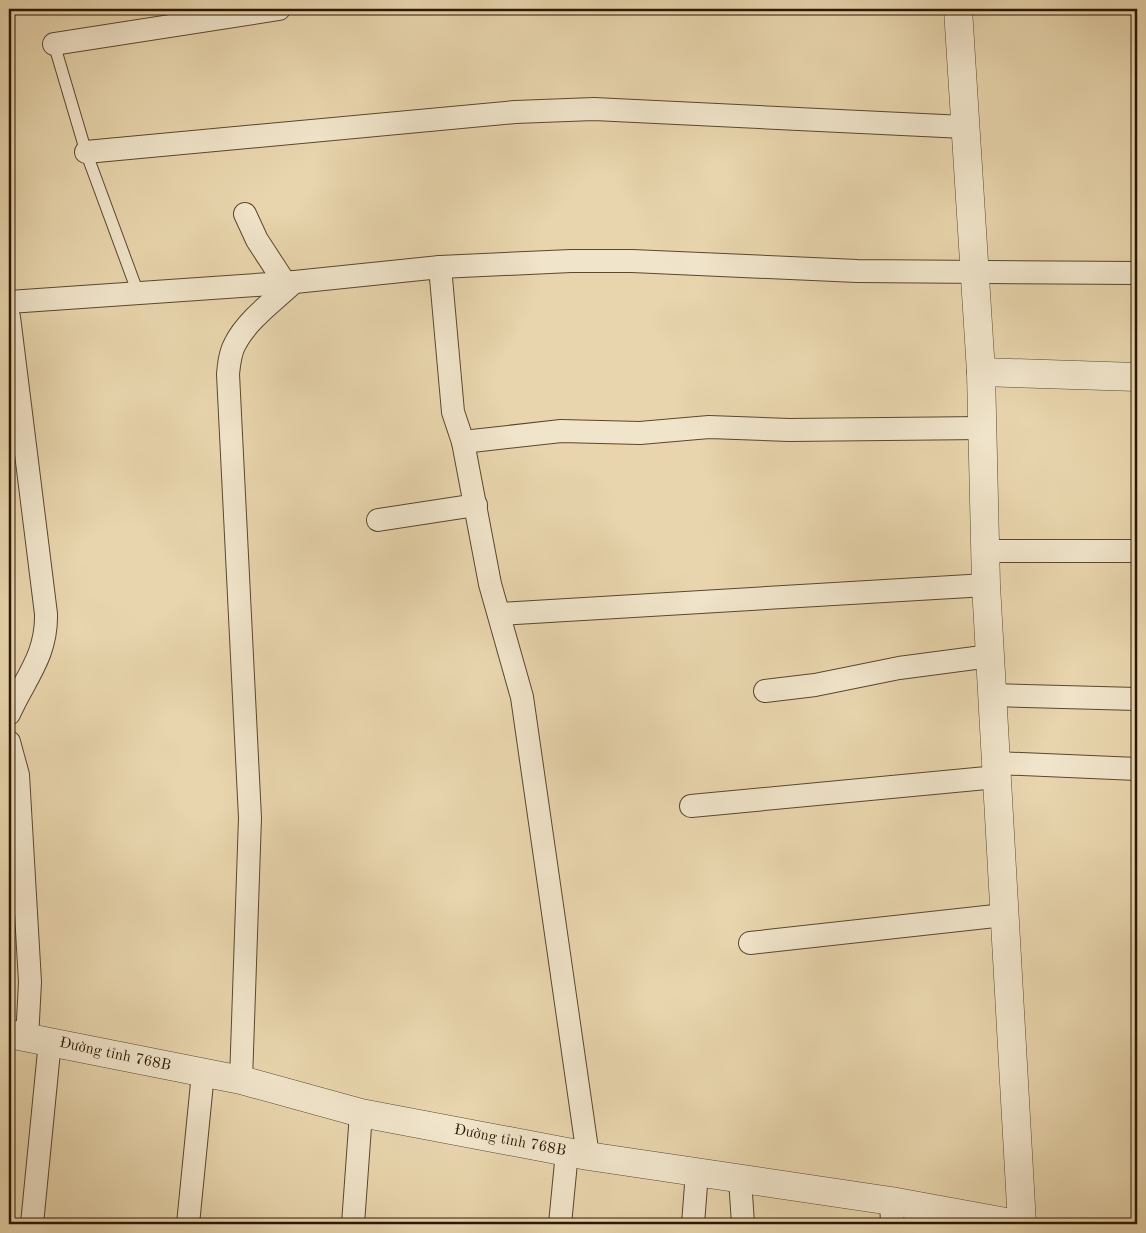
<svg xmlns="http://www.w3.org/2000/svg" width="1146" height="1233" viewBox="0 0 1146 1233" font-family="'Old Standard TT',serif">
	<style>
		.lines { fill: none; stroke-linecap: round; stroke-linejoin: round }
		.service-casing { stroke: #5a472e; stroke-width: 13 }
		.minor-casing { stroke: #5a472e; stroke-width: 24 }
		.tertiary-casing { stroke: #5a472e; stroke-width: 29 }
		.service { stroke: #f0e4ca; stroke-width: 11 }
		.minor { stroke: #f0e4ca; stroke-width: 22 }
		.tertiary { stroke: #f0e4ca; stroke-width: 28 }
		.labels { text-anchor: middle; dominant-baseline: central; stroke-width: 4.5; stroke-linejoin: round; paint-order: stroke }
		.street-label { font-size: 15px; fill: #2a1803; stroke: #f0e4ca }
	</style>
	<rect width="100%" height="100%" fill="#e8d5ad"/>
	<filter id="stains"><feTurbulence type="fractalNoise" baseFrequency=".004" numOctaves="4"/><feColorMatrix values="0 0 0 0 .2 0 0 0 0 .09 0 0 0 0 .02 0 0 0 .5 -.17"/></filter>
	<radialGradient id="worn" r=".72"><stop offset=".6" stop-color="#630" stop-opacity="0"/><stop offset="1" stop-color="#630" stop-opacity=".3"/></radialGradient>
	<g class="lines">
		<defs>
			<path id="service" d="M54 44 86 152 138 293"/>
			<g id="minor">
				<path d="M54 44 279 9"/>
				<path d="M86 152 515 112 594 109 964 127"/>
				<path d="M245 214 257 240 285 283"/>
				<path d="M440 267 453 412 463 442 490 584 522 697 588 1156"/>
				<path d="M9 302 285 283 440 267 571 261H632L857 271 1137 273"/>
				<path d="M9 317 46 614C47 656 25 678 9 714"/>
				<path d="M463 442 561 431 640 433 709 427 789 430 983 428"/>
				<path d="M378 520 476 505"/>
				<path d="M986 551H1137"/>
				<path d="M499 614 986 585"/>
				<path d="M765 691 815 685 899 668 990 656"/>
				<path d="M992 695 1137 699"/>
				<path d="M9 742 18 775 30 982 27 1039"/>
				<path d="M996 763 1137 769"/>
				<path d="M691 806 997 777"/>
				<path d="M750 943 1004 915"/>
				<path d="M241 1080 250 818 228 374C229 364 230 353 235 344 247 320 275 300 294 282"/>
				<path d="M740 1179 743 1224"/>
				<path d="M891 1201 892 1224"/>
				<path d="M32 1224 50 1041"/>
				<path d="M188 1224 203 1073"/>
				<path d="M353 1224 361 1113"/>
				<path d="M560 1224 567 1152"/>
				<path d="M693 1224 697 1172"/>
			</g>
			<g id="tertiary">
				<path d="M958 9 981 372 986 585 1022 1224"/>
				<path d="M981 372 1137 377"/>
				<path d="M9 1034 241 1080 361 1113 588 1156 891 1201 1017 1224"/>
			</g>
		</defs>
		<use href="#service" class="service-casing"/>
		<use href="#minor" class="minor-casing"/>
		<use href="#tertiary" class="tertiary-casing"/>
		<use href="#service" class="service"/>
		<use href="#minor" class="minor"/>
		<use href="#tertiary" class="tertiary"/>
	</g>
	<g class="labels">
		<g class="street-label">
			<text transform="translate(115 1055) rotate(12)">Đường tỉnh 768B</text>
			<text transform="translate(510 1141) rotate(11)">Đường tỉnh 768B</text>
		</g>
	</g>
	<rect width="1146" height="1233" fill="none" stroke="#e8d5ad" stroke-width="30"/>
	<rect x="10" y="10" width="1126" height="1213" fill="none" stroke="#2a1803" stroke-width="2.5"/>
	<rect x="15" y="15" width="1116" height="1203" fill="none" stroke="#2a1803"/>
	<rect width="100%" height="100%" filter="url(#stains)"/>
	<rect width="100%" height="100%" fill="url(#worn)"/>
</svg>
